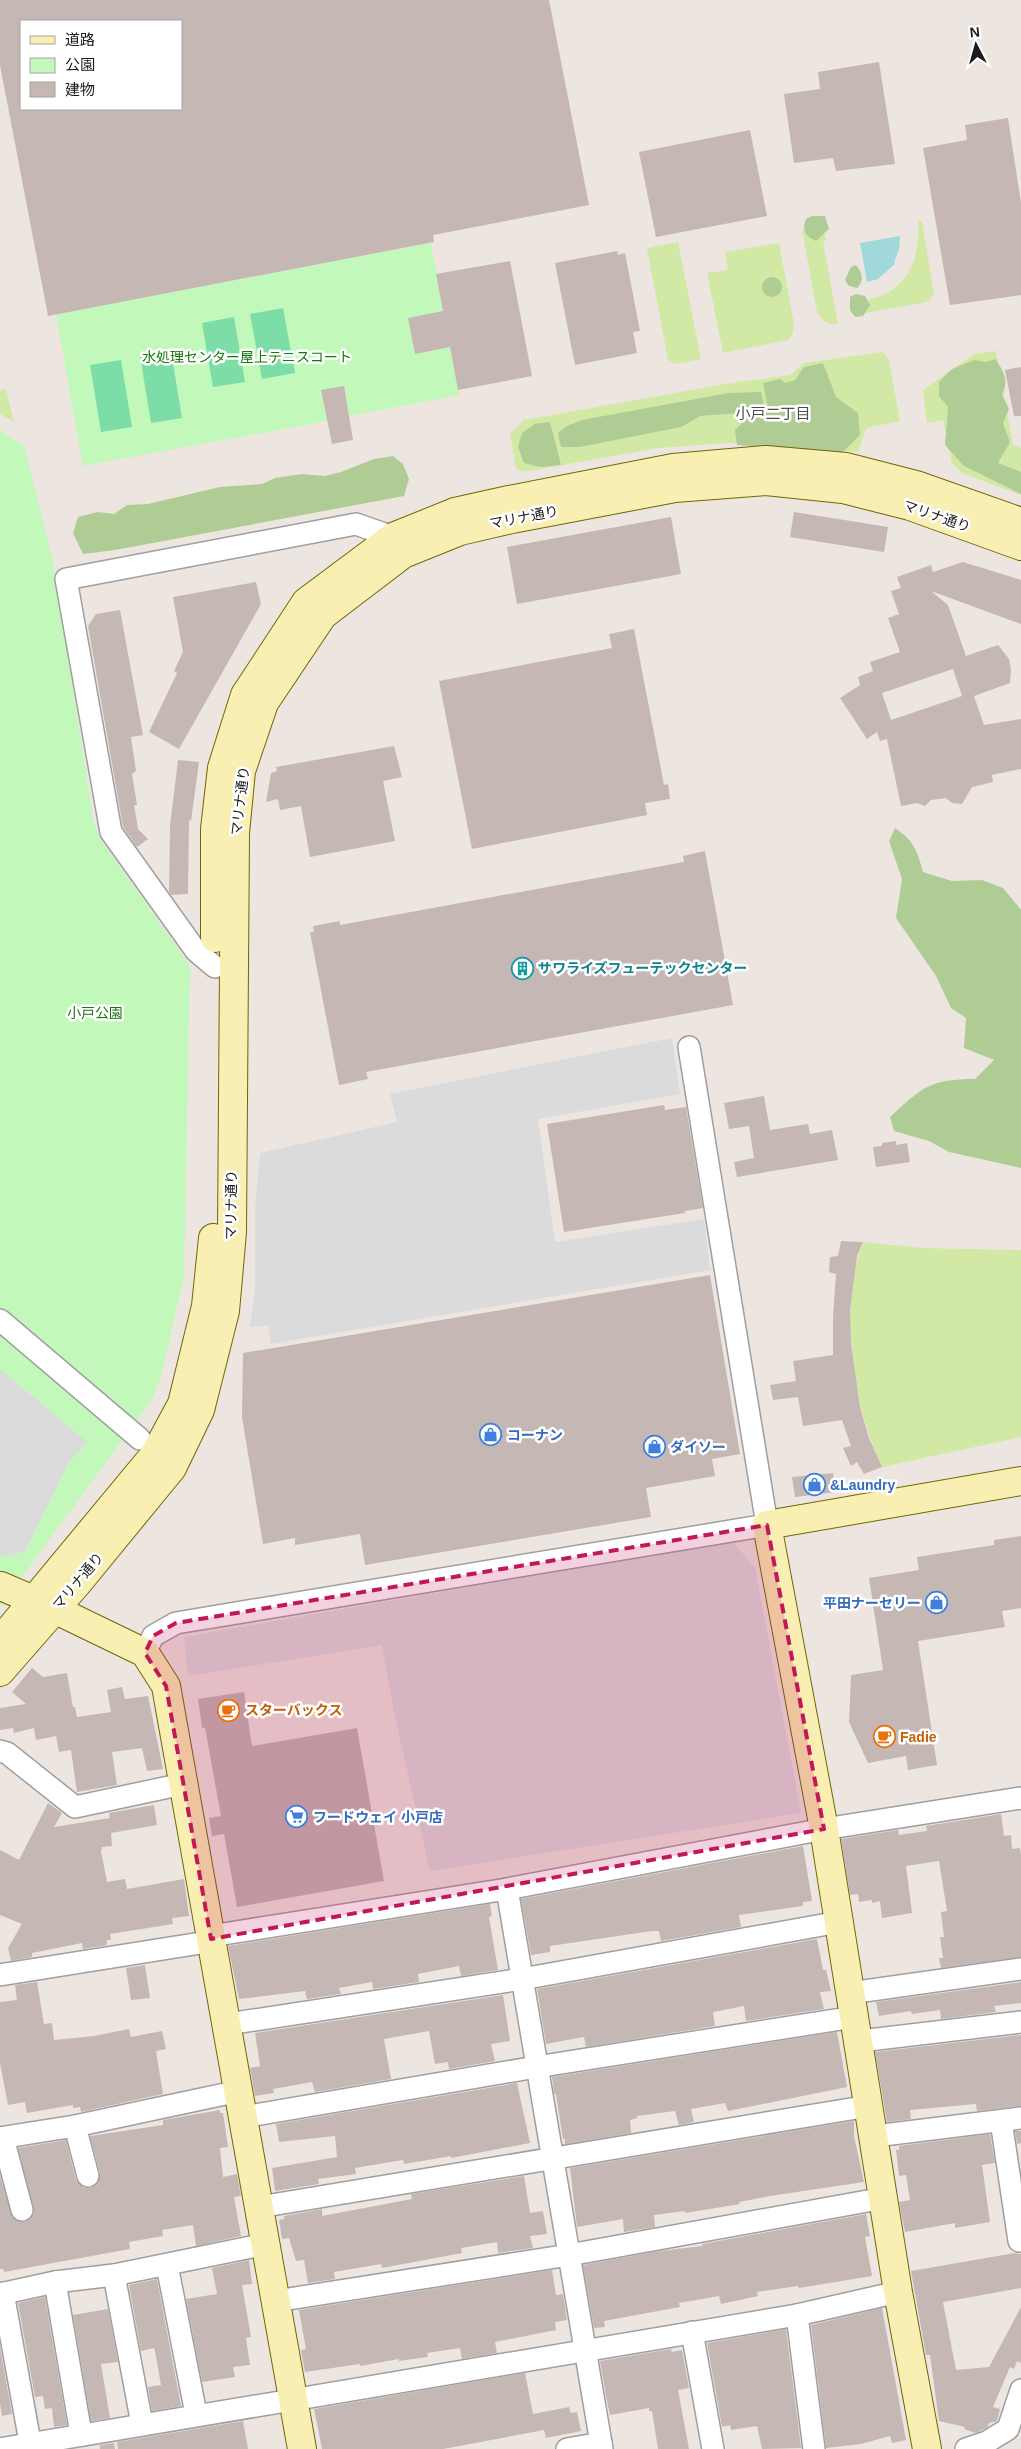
<svg xmlns="http://www.w3.org/2000/svg" width="1021" height="2449" viewBox="0 0 1021 2449" font-family="Helvetica,'Noto Sans JP',sans-serif">
	<style>
		.grass { fill: #d2e8a5 }
		.forest { fill: #afcc95 }
		.park { fill: #c2f9bb }
		.pitch { fill: #7ddda6 }
		.parking { fill: #dbdbdb }
		.water { fill: #a0d8db }
		.building { fill: #c4b7b4; fill-rule: evenodd }
		.lines { fill: none; stroke-linecap: round; stroke-linejoin: round }
		.street-casing { stroke: #9f9f9f; stroke-width: 24 }
		.secondary-casing { stroke: #6f6705; stroke-width: 30 }
		.street { stroke: #fff; stroke-width: 21 }
		.secondary { stroke: #f9efb2; stroke-width: 28 }
		.marked { fill: #c2185b; fill-opacity: 0.2; stroke: #c2185b; stroke-width: 4; stroke-dasharray: 10 6; stroke-linejoin: round }
		.labels { text-anchor: middle; dominant-baseline: central; stroke-width: 5; stroke-linejoin: round; paint-order: stroke }
		.park-label { font-size: 14px; fill: #16770b; stroke: #fff }
		.street-label { font-size: 14px; fill: #1b1b1b; stroke: #fff }
		.culture-label { font-size: 14px; font-weight: bold; fill: #0d838f; stroke: #fff; text-anchor: start }
		.shop-label { font-size: 14px; font-weight: bold; fill: #366cbe; stroke: #fff; text-anchor: start }
		.food-label { font-size: 14px; font-weight: bold; fill: #c56008; stroke: #fff; text-anchor: start }
		.neighbourhood-label { font-size: 15px; fill: #4e4e4e; stroke: #fff }
	</style>
	<rect width="100%" height="100%" fill="#ede6e0"/>
	<g class="grass">
		<path d="M917 220 922 222 934 294 927 302 861 314 854 302C886 299 910 284 916 252 918 241 920 230 917 220Z"/>
		<path d="M822 225 826 240 823 242 838 324C827 326 823 320 817 312L802 229Z"/>
		<path d="M678 242 701 359 676 364 668 360 647 248Z"/>
		<path d="M779 243 794 324 793 333 788 340 723 353 707 273 728 270 725 252Z"/>
		<path d="M996 351 1013 445 1021 448V495L962 473 952 463 943 420 927 423 923 390 974 354Z"/>
		<path d="M883 352 889 360 900 421 866 428 858 452 728 443 658 448 524 472 516 468 510 434 524 420 731 383 791 375 804 363Z"/>
		<path d="M6 389 14 422 0 414V390Z"/>
		<path d="M863 1242 922 1248 1021 1250V1437L882 1467C853 1403 836 1310 863 1242Z"/>
	</g>
	<g class="forest">
		<path d="M812 216H825L829 229 816 241C806 237 801 230 806 219Z"/>
		<path d="M856 265C862 272 865 281 857 288L849 286 845 280 851 267Z"/>
		<circle cx="772" cy="287" r="10"/>
		<path d="M856 294 865 296 870 305 863 316 855 317 850 310V297Z"/>
		<path d="M995 359C1004 371 1009 381 1002 395L1009 409 1003 423 1010 442 998 463 1021 472V494L964 466 945 445 948 407 939 396V382L952 369 974 360 986 362Z"/>
		<path d="M823 363 836 397 858 413 860 435 843 452 737 445 735 430 747 418 769 412 763 383 780 379 785 383 795 380 804 367Z"/>
		<path d="M761 392 765 411 700 416 681 427 580 447H561L558 433 567 426 582 420 729 393Z"/>
		<path d="M550 422 561 465 540 467 524 463 518 447 522 433 535 424Z"/>
		<path d="M393 456 403 464 409 479 404 496 115 550 83 554 73 533 78 517 98 512 114 514 127 505 148 504 220 487 262 484 275 478 302 474 325 476 341 472 374 459Z"/>
		<path d="M895 828C914 841 917 850 923 872L952 881 982 880 1003 888 1021 910V1168L949 1152 929 1141 894 1131 890 1117C922 1087 931 1079 975 1079L994 1060 964 1048 966 1018 951 1008 936 976 896 918 902 879 889 841Z"/>
	</g>
	<g class="park">
		<path d="M431 243 459 395 350 416 344 386 321 391 327 421 83 466 56 314Z"/>
		<path d="M0 430 24 446 53 562 94 824 101 840 190 966 184 1277 160 1380 151 1401 0 1607Z"/>
	</g>
	<g class="pitch">
		<path d="M283 308 295 373 262 379 250 314Z"/>
		<path d="M234 317 245 382 213 387 202 323Z"/>
		<path d="M171 351 182 418 151 423 140 356Z"/>
		<path d="M121 360 132 427 101 432 90 365Z"/>
	</g>
	<g class="parking">
		<path d="M672 1038 680 1094 538 1119 555 1242 704 1219 710 1270 271 1344 268 1325 250 1327 255 1289V1209L260 1153 397 1122 390 1094Z"/>
		<path d="M0 1369 87 1442 68 1464 25 1551 5 1557 0 1554Z"/>
		<path d="M732 1541 755 1568 801 1813 430 1871 394 1712 382 1645 188 1676 184 1637Z"/>
	</g>
	<path class="water" d="M900 236 899 250 894 262 895 264 878 279 867 282 860 243Z"/>
	<g class="building">
		<path d="M0 0H549L589 205 433 235 434 242 48 316 0 65ZM21 21H181V109H21Z"/>
		<path d="M879 62 895 164 836 171 833 158 794 163 784 94 820 89 818 72Z"/>
		<path d="M1008 118 1021 203V295L950 305 923 148 967 140 965 125Z"/>
		<path d="M750 130 767 216 656 237 639 152Z"/>
		<path d="M617 251 618 255 625 253 640 331 633 332 637 353 575 365 555 263Z"/>
		<path d="M510 261 532 376 458 390 450 347 415 354 408 318 443 311 436 274Z"/>
		<path d="M1021 367V416H1014L1005 370Z"/>
		<path d="M344 386 353 440 332 444 321 390Z"/>
		<path d="M794 512 888 527 884 552 790 537Z"/>
		<path d="M671 517 681 574 517 604 507 547Z"/>
		<path d="M963 562 1021 580V624L931 591 948 605 966 656 998 645 1009 659 1011 669 1010 683 974 696 984 725 1021 719V769L992 775 993 782 972 787 962 804 952 803 946 798 931 800 925 806 917 803 901 806 887 739 880 741 877 732 867 739 840 698 860 685 858 677 873 671 870 662 900 652 888 618 899 614 891 591 901 588 897 577 931 565 933 572ZM953 669 962 696 891 720 882 693Z"/>
		<path d="M256 582 261 604 179 749 149 732 177 673 174 671 183 652 173 597Z"/>
		<path d="M120 610 143 735 131 737 136 771 132 774 137 805H134L138 829 148 839 137 847 123 827 88 626 96 614Z"/>
		<path d="M634 629 664 785 668 784 670 799 645 803 647 815 472 849 439 681 612 648 609 634Z"/>
		<path d="M394 746 402 777 383 781 395 841 310 857 301 806 280 810 278 799 266 802 271 773 277 771 276 767Z"/>
		<path d="M178 760 199 762 191 821 189 820 188 894 171 895 169 892 170 826Z"/>
		<path d="M705 851 733 1005 366 1072 368 1079 339 1085 310 932H314L313 926 340 921V925L684 862 683 856Z"/>
		<path d="M764 1096 770 1130 808 1124 810 1134 832 1130 838 1160 737 1177 734 1162 754 1158 749 1126 729 1129 724 1103Z"/>
		<path d="M664 1105 665 1110 686 1107 703 1208 685 1211V1213L564 1232 547 1124Z"/>
		<path d="M896 1141V1145L907 1143 910 1162 876 1167 873 1147 882 1146V1143Z"/>
		<path d="M841 1241 863 1242 857 1256 850 1310 851 1344 860 1407 869 1438 882 1467 864 1474 857 1462 851 1466 843 1448 851 1446 842 1420 803 1426 798 1397 773 1400 770 1385 796 1381 793 1361 833 1355V1317L836 1274 829 1272 830 1257 838 1256Z"/>
		<path d="M710 1275 740 1454 712 1459 715 1476 646 1488 651 1517 365 1565 360 1534 295 1545V1538L263 1544 242 1417 243 1353Z"/>
		<path d="M833 1473 836 1492 795 1497 792 1477Z"/>
		<path d="M1021 1536V1608L1002 1611 1005 1627 918 1641 937 1765 908 1770 906 1756 868 1763 849 1722 851 1675 883 1670 869 1578 919 1570 917 1557 994 1545V1540Z"/>
		<path d="M32 1668 43 1677 67 1673 73 1707H75L77 1717 111 1712 107 1690 122 1687 125 1699 148 1696 163 1769 147 1771 142 1748 112 1752 117 1785 77 1792 71 1750 59 1752 56 1736 36 1740 34 1728 14 1733 13 1728 0 1730V1708L26 1704 12 1692Z"/>
		<path d="M244 1692 252 1746 357 1728 384 1881 237 1907 224 1834 212 1836 209 1818 221 1816 205 1728H202L198 1699Z"/>
		<path d="M48 1803 62 1813 54 1827 110 1818 109 1813 154 1805 157 1825 111 1833 112 1846 102 1847 101 1851 107 1882 125 1879 127 1889 184 1879 189 1916 172 1918 173 1924 110 1934 111 1940H107V1945L83 1949 82 1943 32 1953V1957L11 1961 8 1948 22 1924 0 1915V1850L19 1860Z"/>
		<path d="M1001 1814 1004 1836 1011 1835 1012 1849 1020 1848 1021 1856V1957L941 1968 939 1958H943L940 1937H944L941 1912 947 1911 939 1861 906 1866 912 1913 882 1918 880 1901 872 1903V1900L859 1902 858 1894 850 1895 841 1839 898 1830 899 1835 927 1831 926 1826Z"/>
		<path d="M803 1846 812 1901 803 1902V1906L739 1915 741 1927 661 1941 659 1931H652L550 1946V1952L531 1955 521 1899Z"/>
		<path d="M490 1904 492 1916 489 1917 498 1970 461 1976 459 1966 418 1974 419 1982 373 1989 372 1982 339 1988 341 1994 307 1999 305 1991 239 1999 228 1946Z"/>
		<path d="M817 1939 823 1970H826L831 1991 820 1992 824 2009 746 2021 744 2006 713 2012 715 2026 586 2047 584 2037 546 2044 537 1989Z"/>
		<path d="M145 1965 150 1998 131 2000 126 1968Z"/>
		<path d="M37 1982 44 2024 52 2023 54 2040 94 2036 129 2029 131 2037 162 2031 166 2049 156 2051 163 2094 81 2112 80 2107 73 2108V2105L27 2113 25 2102 8 2105 0 2063V2002L17 2000 15 1985Z"/>
		<path d="M1021 1982V2003L994 2006 996 2012 941 2019 940 2010 912 2014 911 2011 879 2016 876 2002Z"/>
		<path d="M503 1995 510 2041 491 2044 495 2061 449 2069 448 2062 435 2064 429 2031 384 2039 391 2079 315 2092 312 2082 273 2089 274 2093 255 2096 250 2068 260 2066 255 2033Z"/>
		<path d="M837 2032 847 2087 728 2111 725 2103 691 2109 694 2122 679 2125 675 2111 637 2116V2118L630 2120 631 2133 565 2144V2139H563L556 2094H554L552 2077Z"/>
		<path d="M1021 2035V2106L977 2111 976 2104 910 2110 911 2119 887 2122 875 2052Z"/>
		<path d="M517 2083 530 2143 451 2158V2156L404 2164 403 2160 355 2168 356 2174 318 2179 319 2184 275 2191 272 2168 337 2157 335 2136 279 2142 276 2124Z"/>
		<path d="M220 2110V2113H223L228 2147 220 2148 223 2177 237 2174 241 2196 234 2197 241 2236 196 2246 193 2225 162 2230 163 2236 129 2242 130 2249 4 2272 3 2269H0V2176L13 2218 25 2222 30 2219 34 2213 18 2148 66 2140 76 2180 84 2188H91L97 2185 100 2173 90 2136 163 2125V2120Z"/>
		<path d="M854 2121V2136L864 2182 770 2196 739 2202 740 2204 685 2213V2211L654 2215 655 2227 624 2232 623 2219 577 2227 570 2168Z"/>
		<path d="M1015 2131H1021V2143L1017 2144Z"/>
		<path d="M990 2134 995 2163 982 2165 990 2222 955 2228V2223L905 2232 899 2202 910 2200 906 2175 899 2176 896 2150H899V2146Z"/>
		<path d="M524 2176 530 2213 543 2211 547 2234 530 2236 533 2248 498 2253 497 2242 461 2248 462 2253 382 2268 381 2264 334 2272 335 2279 308 2283 304 2260 296 2261 289 2238 282 2239 279 2220 284 2219V2216L322 2209V2216L412 2199 411 2194Z"/>
		<path d="M866 2214 870 2236 865 2237 872 2276 799 2288 798 2286 757 2292 758 2296 721 2304 719 2296 679 2303 680 2307 604 2321 605 2327 594 2328 583 2265 659 2251 703 2246 702 2244Z"/>
		<path d="M1015 2253 1021 2254V2288L943 2302 956 2370 989 2367 1021 2307V2363L1017 2361 1014 2369 1010 2367 993 2407 1000 2409 997 2421 989 2423 988 2427 976 2433 964 2429 965 2427 939 2421 930 2355H926L911 2271Z"/>
		<path d="M249 2260 252 2284 242 2285 251 2337 246 2338 250 2365 233 2367 235 2377 202 2382 186 2299 217 2294 212 2268Z"/>
		<path d="M552 2270 556 2295 563 2294 567 2320 555 2322 556 2330 495 2342 497 2353 462 2359 460 2348 427 2353 428 2357 399 2361V2359L360 2366V2364L305 2372 301 2350 306 2349 299 2310Z"/>
		<path d="M157 2279 181 2406 152 2411 148 2387 161 2385 155 2351 154 2348 141 2351 129 2285Z"/>
		<path d="M45 2297 67 2425 54 2427 52 2408 45 2409 43 2396 35 2397 18 2303Z"/>
		<path d="M882 2308 906 2440 892 2443 890 2436 861 2444 826 2448 811 2325Z"/>
		<path d="M108 2309 118 2362 101 2364 110 2418 91 2421 73 2315Z"/>
		<path d="M786 2329 801 2448 762 2449 757 2426 731 2430 730 2425 722 2427 707 2343Z"/>
		<path d="M0 2347 12 2414 2 2416 0 2403Z"/>
		<path d="M671 2349 672 2352 682 2350 689 2388 678 2390 689 2449H658L652 2411H649V2408L610 2415 606 2396 600 2361Z"/>
		<path d="M525 2373 533 2414 569 2407 571 2413 577 2412 581 2431 546 2438 544 2430 443 2449H322L314 2409Z"/>
		<path d="M243 2421 248 2449H118L117 2442Z"/>
		<path d="M114 2443 115 2449H100V2445Z"/>
	</g>
	<g class="lines">
		<defs>
			<g id="street">
				<path d="M215 967 196 951 111 832 66 579 356 524 393 537"/>
				<path d="M0 1320 140 1439"/>
				<path d="M145 1653 153 1636 176 1623 767 1525 689 1047"/>
				<path d="M0 1751 7 1753 75 1807 183 1784"/>
				<path d="M507 1889 602 2449"/>
				<path d="M0 1975 201 1943 223 1934 507 1889 824 1829 1021 1798"/>
				<path d="M850 1993 1021 1969"/>
				<path d="M228 2024 522 1979 839 1922"/>
				<path d="M860 2041 1021 2022"/>
				<path d="M243 2117 536 2067 854 2017"/>
				<path d="M1001 2121 1019 2241H1021"/>
				<path d="M75 2126 88 2176"/>
				<path d="M875 2136 1021 2118"/>
				<path d="M0 2138 75 2126 239 2091"/>
				<path d="M3 2138 22 2210"/>
				<path d="M259 2207 869 2106"/>
				<path d="M167 2265 196 2414"/>
				<path d="M114 2275 142 2424"/>
				<path d="M55 2282 81 2434"/>
				<path d="M3 2293 30 2442"/>
				<path d="M0 2294 55 2282 114 2275 266 2244"/>
				<path d="M276 2301 569 2255 884 2198"/>
				<path d="M797 2315 814 2449"/>
				<path d="M692 2332 713 2449"/>
				<path d="M0 2449 797 2315 898 2292"/>
				<path d="M567 2449 601 2443"/>
				<path d="M966 2449 987 2442 1008 2429 1021 2390"/>
			</g>
			<g id="secondary">
				<path d="M215 938V829L222 768 245 695 306 602 393 537 455 512 509 500 673 468 766 460 846 467 916 485 1021 522"/>
				<path d="M1 1586 54 1609 145 1653 166 1686 302 2449"/>
				<path d="M0 1641 155 1454 182 1404 206 1306 213 1238"/>
				<path d="M0 1672 76 1585 172 1468 200 1410 225 1311 232 1232 235 833 241 771 264 703 323 615 403 554 460 531 512 519 675 488 766 481 843 489 910 506 1021 546"/>
				<path d="M927 2449 898 2292 824 1829 767 1525 1021 1481"/>
			</g>
		</defs>
		<use href="#street" class="street-casing"/>
		<use href="#secondary" class="secondary-casing"/>
		<use href="#street" class="street"/>
		<use href="#secondary" class="secondary"/>
	</g>
	<path class="marked" d="M767 1525 824 1829 211 1939 166 1686 145 1653 153 1636 176 1623Z"/>
	<defs>
		<symbol id="building-ring" viewBox="-11 -11 22 22"><circle r="9.5" fill="#fff" stroke="#0f9aa8" stroke-width="1.5"/><path d="M-4-6H4V6H1V3H-1V6H-4ZM-2.5-4.3h1.7v1.8h-1.7ZM.8-4.3h1.7v1.8H.8ZM-2.5-1h1.7V.8h-1.7ZM.8-1h1.7V.8H.8Z" fill="#0f9aa8"/></symbol>
		<symbol id="shop-ring" viewBox="-11 -11 22 22"><circle r="9.5" fill="#fff" stroke="#3f7fe0" stroke-width="1.5"/><path d="M-5-2.5h2.3a2.7 3.5 0 0 1 5.4 0H5L5.5 6h-11ZM-1.5-2.5h3a1.5 2.3 0 0 0-3 0Z" fill="#3f7fe0"/></symbol>
		<symbol id="cafe-ring" viewBox="-11 -11 22 22"><circle r="9.5" fill="#fff" stroke="#e8710a" stroke-width="1.5"/><path d="M-5.5-4.5H6V0H3Q3 3.5 0 3.5H-2.5Q-5.5 3.5-5.5 0ZM3-3.2v2h1.7v-2ZM-6 4.5H4V6H-6Z" fill="#e8710a"/></symbol>
		<symbol id="supermarket-ring" viewBox="-11 -11 22 22"><circle r="9.5" fill="#fff" stroke="#3f7fe0" stroke-width="1.5"/><path d="M-6-5.5h2.5l.6 2H6L4.5 2H-2.5L-4.4-4H-6ZM-1.5 3.2a1.3 1.3 0 1 0 .1 0ZM3 3.2a1.3 1.3 0 1 0 .1 0Z" fill="#3f7fe0"/></symbol>
	</defs>
	<g fill-rule="evenodd">
		<use href="#building-ring" x="510" y="956" width="25" height="25"/>
		<use href="#shop-ring" x="478" y="1422" width="25" height="25"/>
		<use href="#shop-ring" x="642" y="1434" width="25" height="25"/>
		<use href="#shop-ring" x="802" y="1472" width="25" height="25"/>
		<use href="#shop-ring" x="924" y="1590" width="25" height="25"/>
		<use href="#cafe-ring" x="216" y="1698" width="25" height="25"/>
		<use href="#cafe-ring" x="872" y="1724" width="25" height="25"/>
		<use href="#supermarket-ring" x="284" y="1804" width="25" height="25"/>
	</g>
	<g class="labels">
		<g class="park-label">
			<text x="247" y="357">水処理センター屋上テニスコート</text>
			<text x="95" y="1013">小戸公園</text>
		</g>
		<g class="street-label">
			<text transform="translate(937 516) rotate(19)">マリナ通り</text>
			<text transform="translate(524 517) rotate(-11)">マリナ通り</text>
			<text transform="translate(240 801) rotate(-83)">マリナ通り</text>
			<text transform="translate(231 1205) rotate(-89)">マリナ通り</text>
			<text transform="translate(78 1581) rotate(-50)">マリナ通り</text>
		</g>
		<g class="culture-label">
			<text x="538" y="968">サワライズフューテックセンター</text>
		</g>
		<g class="shop-label">
			<text x="507" y="1435">コーナン</text>
			<text x="670" y="1447">ダイソー</text>
			<text x="830" y="1485">&amp;Laundry</text>
			<text x="921" y="1603" text-anchor="end">平田ナーセリー</text>
			<text x="313" y="1817">フードウェイ 小戸店</text>
		</g>
		<g class="food-label">
			<text x="245" y="1710">スターバックス</text>
			<text x="900" y="1737">Fadie</text>
		</g>
		<g class="neighbourhood-label">
			<text x="773" y="413">小戸二丁目</text>
		</g>
	</g>
	<rect x="20" y="20" width="162" height="90" fill="#ffffff" stroke="#a4a4a4"/>
	<rect x="30" y="36" width="25" height="8" fill="#f9efb2" stroke="#a4a4a4"/>
	<text x="65" y="45" font-size="15" fill="#1b1b1b">道路</text>
	<rect x="30" y="58" width="25" height="15" fill="#c2f9bb" stroke="#a4a4a4"/>
	<text x="65" y="70" font-size="15" fill="#1b1b1b">公園</text>
	<rect x="30" y="82" width="25" height="15" fill="#c4b7b4" stroke="#a4a4a4"/>
	<text x="65" y="95" font-size="15" fill="#1b1b1b">建物</text>
	<g transform="translate(976 45) rotate(354)" stroke="#ffffff" stroke-width="4" paint-order="stroke">
	<path d="M0-4L9 19L0 12L-9 19Z" fill="#1b1b1b"/>
	<text y="-8" font-size="14" font-weight="bold" text-anchor="middle" fill="#1b1b1b">N</text>
	</g>
</svg>
